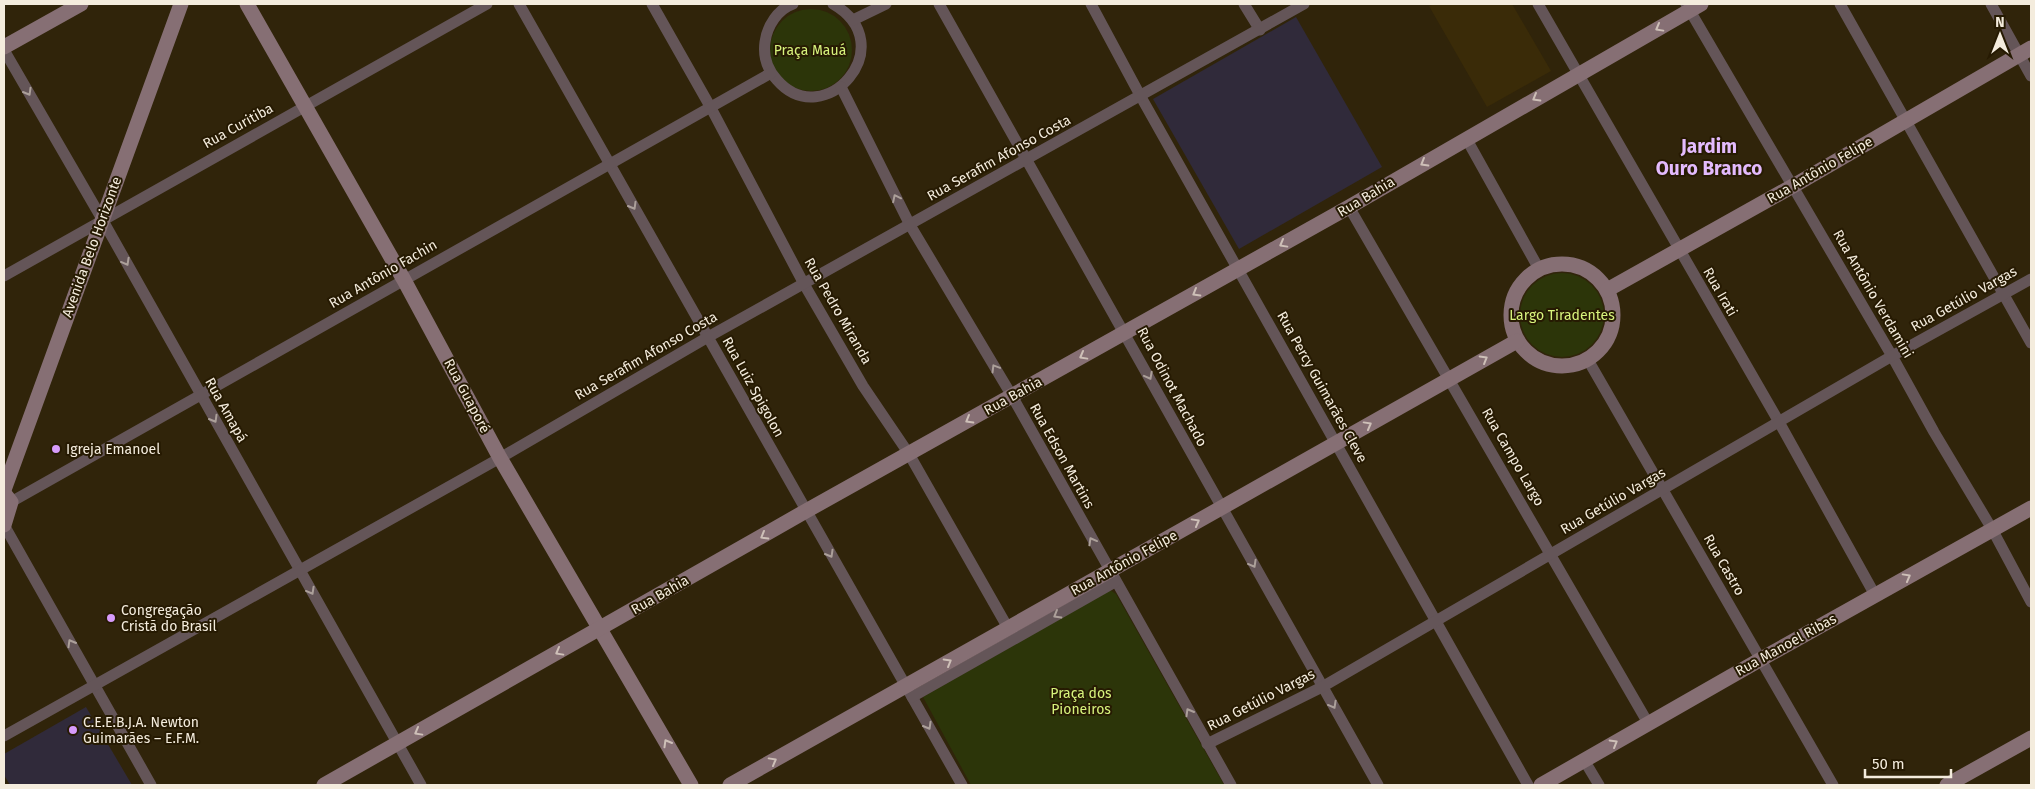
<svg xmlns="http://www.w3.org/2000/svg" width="2035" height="789" viewBox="0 0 2035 789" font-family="'Fira Sans',sans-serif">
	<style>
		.education { fill: #302a3a }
		.built { fill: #3a2b08 }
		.green { fill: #2c3509 }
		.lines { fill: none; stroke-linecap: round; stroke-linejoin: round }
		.street { stroke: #645558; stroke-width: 11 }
		.secondary { stroke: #866f74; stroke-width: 15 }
		.oneway { stroke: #cec0b8 }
		.oneway2 { stroke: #aca09a }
		.poi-dot { fill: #d69bfa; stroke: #261a02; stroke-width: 2 }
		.labels { text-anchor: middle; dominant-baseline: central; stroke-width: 4; stroke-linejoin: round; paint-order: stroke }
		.park-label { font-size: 14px; fill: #d7f37c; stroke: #261a02 }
		.street-label { font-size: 14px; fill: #f4ecdd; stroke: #261a02 }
		.poi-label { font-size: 14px; fill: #f4ecdd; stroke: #261a02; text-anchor: start }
		.district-label { font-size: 19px; font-weight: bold; fill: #e3bafd; stroke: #261a02 }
	</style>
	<rect width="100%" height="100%" fill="#30240a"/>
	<g class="education">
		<path d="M1296 17 1382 167 1239 249 1153 99Z"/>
		<path d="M86 707 132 785H10L4 775V754Z"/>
	</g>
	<path class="built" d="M1434 4H1512L1551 71 1487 107 1429 6Z"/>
	<g class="green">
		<circle cx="811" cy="50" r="41"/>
		<circle cx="1562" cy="315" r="42"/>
		<path d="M1110 590 1116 594 1224 785H971L923 697Z"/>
	</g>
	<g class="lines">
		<g class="street">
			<path d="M519 4 962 785"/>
			<path d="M652 4 711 108 804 284 863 386 909 454 1008 628"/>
			<path d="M793 4C778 9 767 26 765 42 763 56 767 69 777 80 824 134 904 45 833 4"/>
			<path d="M939 4 1378 785"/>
			<path d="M1091 4 1141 97 1528 785"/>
			<path d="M1244 4 1260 30"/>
			<path d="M1538 4 1779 422 1875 595"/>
			<path d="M1686 4 1892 356 1934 432 1992 529 2031 602"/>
			<path d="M1840 4 2031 343"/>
			<path d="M1991 4 2031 76"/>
			<path d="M853 20 886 4"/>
			<path d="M4 50 102 219 421 785"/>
			<path d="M841 87 910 225 1012 396 1231 785"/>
			<path d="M1466 138 1539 269"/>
			<path d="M1349 207 1648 723"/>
			<path d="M4 276 487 4"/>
			<path d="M1588 360 1833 785"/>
			<path d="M11 502 771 73"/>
			<path d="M4 525 151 785"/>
			<path d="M912 697 1115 582"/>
			<path d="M4 736 500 458 708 337 1304 4"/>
			<path d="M1207 744 1322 687 1892 356 2031 279"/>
			<path d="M1584 760 1599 785"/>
		</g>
		<g class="secondary">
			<path d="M247 4 404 280 500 458 691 785"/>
			<path d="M4 47 81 4"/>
			<circle cx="1562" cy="315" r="51"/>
			<path d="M1607 290 1800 182 2031 48"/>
			<path d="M4 490 181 4"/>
			<path d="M4 493 11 502 4 525"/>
			<path d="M324 785 806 511 1349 207 1701 4"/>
			<path d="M730 785 1517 341"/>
			<path d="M1541 785 1763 658 2031 508"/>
			<path d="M1947 785 2031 738"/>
		</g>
	</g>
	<defs><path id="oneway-chevron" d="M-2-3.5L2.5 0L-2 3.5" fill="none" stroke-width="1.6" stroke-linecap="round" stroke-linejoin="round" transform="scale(1.25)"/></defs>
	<g class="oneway">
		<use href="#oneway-chevron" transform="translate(1659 28) rotate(151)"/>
		<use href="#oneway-chevron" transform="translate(1536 98) rotate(150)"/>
		<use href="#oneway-chevron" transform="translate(1424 163) rotate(150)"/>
		<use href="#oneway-chevron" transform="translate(1283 244) rotate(151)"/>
		<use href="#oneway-chevron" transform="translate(1196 293) rotate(150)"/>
		<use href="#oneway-chevron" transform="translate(1083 356) rotate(151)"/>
		<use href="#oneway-chevron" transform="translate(1484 359) rotate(-30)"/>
		<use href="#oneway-chevron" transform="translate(969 420) rotate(150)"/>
		<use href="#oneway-chevron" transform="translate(1368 425) rotate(-29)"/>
		<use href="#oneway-chevron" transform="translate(1196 522) rotate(-29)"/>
		<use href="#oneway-chevron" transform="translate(764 536) rotate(150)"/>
		<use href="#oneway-chevron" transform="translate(1907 577) rotate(-29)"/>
		<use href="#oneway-chevron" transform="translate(559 652) rotate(151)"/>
		<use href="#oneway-chevron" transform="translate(948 662) rotate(-30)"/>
		<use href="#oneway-chevron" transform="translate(418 732) rotate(151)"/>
		<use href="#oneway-chevron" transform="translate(667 743) rotate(-120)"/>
		<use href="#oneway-chevron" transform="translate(1614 743) rotate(-30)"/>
		<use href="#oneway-chevron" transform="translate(773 761) rotate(-29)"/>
	</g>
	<g class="oneway2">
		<use href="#oneway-chevron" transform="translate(28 92) rotate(60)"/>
		<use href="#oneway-chevron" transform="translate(896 198) rotate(-116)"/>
		<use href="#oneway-chevron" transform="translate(633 206) rotate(60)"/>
		<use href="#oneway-chevron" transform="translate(126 262) rotate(61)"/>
		<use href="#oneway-chevron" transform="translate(995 368) rotate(-121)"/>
		<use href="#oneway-chevron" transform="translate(1149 376) rotate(62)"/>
		<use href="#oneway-chevron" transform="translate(214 419) rotate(60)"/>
		<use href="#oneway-chevron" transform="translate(1092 541) rotate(-119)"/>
		<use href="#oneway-chevron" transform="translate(830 554) rotate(60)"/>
		<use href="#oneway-chevron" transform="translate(1253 564) rotate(61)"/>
		<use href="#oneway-chevron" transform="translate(311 591) rotate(61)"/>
		<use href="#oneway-chevron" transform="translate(1057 615) rotate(150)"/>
		<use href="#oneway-chevron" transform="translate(71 643) rotate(-120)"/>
		<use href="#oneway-chevron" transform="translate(1333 705) rotate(61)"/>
		<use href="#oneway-chevron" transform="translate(1189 712) rotate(-120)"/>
		<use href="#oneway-chevron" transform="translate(928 726) rotate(60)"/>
	</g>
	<g class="poi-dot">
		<circle cx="56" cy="449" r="5"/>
		<circle cx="111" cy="618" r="5"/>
		<circle cx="73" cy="730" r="5"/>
	</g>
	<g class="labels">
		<g class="park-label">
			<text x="810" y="50">Praça Mauá</text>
			<text x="1562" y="315">Largo Tiradentes</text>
			<text x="1081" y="693">Praça dos<tspan x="1081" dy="16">Pioneiros</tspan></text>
		</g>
		<g class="street-label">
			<text transform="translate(238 126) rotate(-29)">Rua Curitiba</text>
			<text transform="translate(999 158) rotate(-29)">Rua Serafim Afonso Costa</text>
			<text transform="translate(1820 170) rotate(-30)">Rua Antônio Felipe</text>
			<text transform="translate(1366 197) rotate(-31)">Rua Bahia</text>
			<text transform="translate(92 247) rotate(-70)">Avenida Belo Horizonte</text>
			<text transform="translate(383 274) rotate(-30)">Rua Antônio Fachin</text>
			<text transform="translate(1720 292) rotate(60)">Rua Irati</text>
			<text transform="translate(1873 294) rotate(60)">Rua Antônio Verdamini</text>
			<text transform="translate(1964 299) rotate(-29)">Rua Getúlio Vargas</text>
			<text transform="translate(838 311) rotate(60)">Rua Pedro Miranda</text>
			<text transform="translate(646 356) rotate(-30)">Rua Serafim Afonso Costa</text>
			<text transform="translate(753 387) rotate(61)">Rua Luiz Spigolon</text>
			<text transform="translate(1172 387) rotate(62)">Rua Odinot Machado</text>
			<text transform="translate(1322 387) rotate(61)">Rua Percy Guimarães Cleve</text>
			<text transform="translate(467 396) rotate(62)">Rua Guaporé</text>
			<text transform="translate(1013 396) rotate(-29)">Rua Bahia</text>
			<text transform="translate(226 410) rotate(61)">Rua Amapá</text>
			<text transform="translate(1062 456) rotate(61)">Rua Edson Martins</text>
			<text transform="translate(1513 457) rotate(60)">Rua Campo Largo</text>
			<text transform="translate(1613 501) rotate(-30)">Rua Getúlio Vargas</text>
			<text transform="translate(1124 563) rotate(-29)">Rua Antônio Felipe</text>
			<text transform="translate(1724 565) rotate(60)">Rua Castro</text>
			<text transform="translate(660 595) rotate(-30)">Rua Bahia</text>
			<text transform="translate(1786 645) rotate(-29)">Rua Manoel Ribas</text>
			<text transform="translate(1261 700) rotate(-27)">Rua Getúlio Vargas</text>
		</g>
		<g class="poi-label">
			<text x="66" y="449">Igreja Emanoel</text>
			<text x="121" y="610">Congregação<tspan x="121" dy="16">Cristã do Brasil</tspan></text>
			<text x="83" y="722">C.E.E.B.J.A. Newton<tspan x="83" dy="16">Guimarães – E.F.M.</tspan></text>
		</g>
		<g class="district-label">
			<text x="1709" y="146">Jardim<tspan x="1709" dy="22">Ouro Branco</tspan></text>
		</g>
	</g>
	<rect width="2035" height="789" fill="none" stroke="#f4ecdd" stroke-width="10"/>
	<g transform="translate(2000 35)" stroke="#261a02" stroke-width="4" paint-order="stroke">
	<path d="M0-4L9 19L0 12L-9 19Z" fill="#f4ecdd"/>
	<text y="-8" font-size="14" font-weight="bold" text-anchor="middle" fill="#f4ecdd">N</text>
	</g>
	<path d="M1865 769v8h86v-8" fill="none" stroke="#f4ecdd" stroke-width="2.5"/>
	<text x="1872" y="769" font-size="15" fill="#f4ecdd" stroke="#261a02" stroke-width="4" paint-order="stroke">50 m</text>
</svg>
